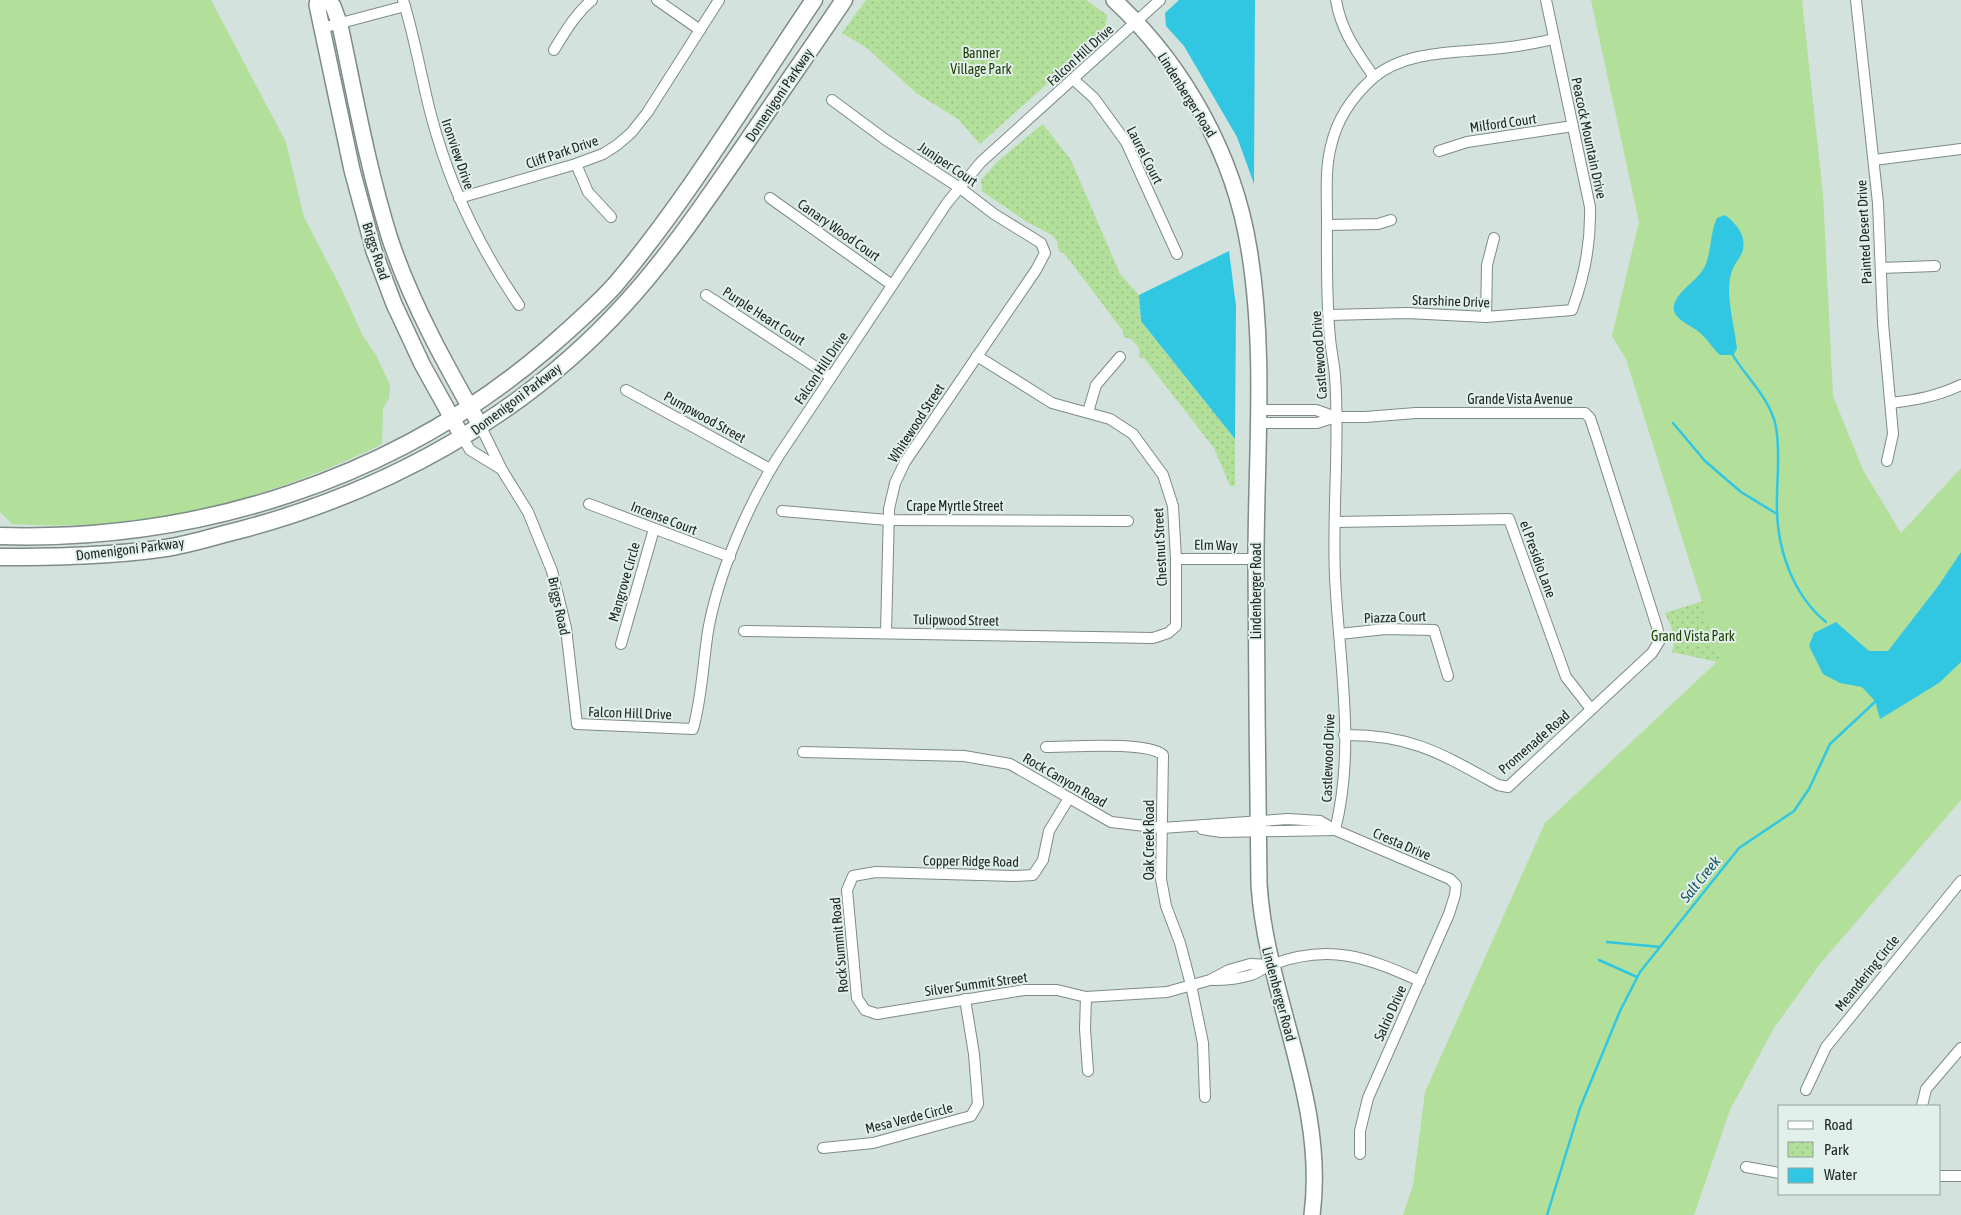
<svg xmlns="http://www.w3.org/2000/svg" width="1961" height="1215" viewBox="0 0 1961 1215" font-family="'Asap Condensed',sans-serif">
	<style>
		.grass { fill: #b2df9a }
		.park { fill: url(#park-dots) }
		.water { fill: #31c7e2 }
		.lines { fill: none; stroke-linecap: round; stroke-linejoin: round }
		.stream { stroke: #31c7e2; stroke-width: 2.5 }
		.street-casing { stroke: #7e8b87; stroke-width: 12 }
		.secondary-casing { stroke: #7e8b87; stroke-width: 18 }
		.primary-casing { stroke: #7e8b87; stroke-width: 19 }
		.street { stroke: #fff; stroke-width: 10 }
		.secondary { stroke: #fff; stroke-width: 15 }
		.primary { stroke: #fff; stroke-width: 16 }
		.labels { text-anchor: middle; dominant-baseline: central; stroke-width: 4; stroke-linejoin: round; paint-order: stroke }
		.park-label { font-size: 14px; fill: #1d3d02; stroke: #e1f0eb }
		.street-label { font-size: 14px; fill: #212725; stroke: #e1f0eb }
		.water-label { font-size: 15px; font-style: italic; fill: #1c5662; stroke: #e1f0eb }
	</style>
	<defs>
		<pattern id="park-dots" width="8" height="8" patternUnits="userSpaceOnUse" patternTransform="scale(1.25)"><rect width="8" height="8" fill="#b2df9a"/><path d="M2 2h.1M6 6h.1" fill="none" stroke="#99bf85" stroke-width="1.8" stroke-linecap="round"/></pattern>
	</defs>
	<rect width="100%" height="100%" fill="#d4e2dd"/>
	<g class="grass">
		<path d="M0 0H211L286 142 304 217 342 290 363 336 376 355 390 385 389 398 383 409 382 444C287 491 180 523 73 525 53 526 33 525 12 524L0 512Z"/>
		<path d="M1591 0H1802L1823 194 1833 396 1863 470 1901 533 1961 468V800L1820 964 1774 1028 1730 1110 1694 1215H1403L1413 1185 1425 1092 1545 823 1720 659 1626 359 1612 336 1639 222Z"/>
	</g>
	<g class="park">
		<path d="M866 0H1086L1107 15 1105 32 980 144 958 119 916 93 867 48 842 33Z"/>
		<path d="M1043 124 1071 160 1120 274 1139 295 1141 321 1235 439V486H1230L1214 448 1144 358H1139V348L1131 339 1123 337V331L1064 253 1059 252 1057 241 1052 235 1027 222 982 191 981 180 999 160Z"/>
		<path d="M1702 601 1720 659 1717 662 1672 652C1677 636 1671 626 1665 613Z"/>
	</g>
	<g class="water">
		<path d="M1179 0H1255L1254 184 1237 137 1184 46 1166 26 1165 13Z"/>
		<path d="M1725 215C1733 221 1742 230 1743 240 1746 254 1736 259 1732 271 1724 292 1735 327 1737 349L1733 355H1720C1712 348 1707 338 1699 332 1688 323 1665 317 1677 298 1685 286 1698 280 1705 266 1712 250 1710 232 1717 218Z"/>
		<path d="M1229 251 1236 306 1235 439 1141 321 1139 295Z"/>
		<path d="M1961 552V662L1939 683 1880 719 1875 701 1862 687 1840 683 1823 674 1809 646 1814 633 1836 622 1869 651H1888L1939 585Z"/>
	</g>
	<g class="lines">
		<g class="stream">
			<path d="M1731 352C1745 377 1770 397 1776 427 1781 456 1776 482 1777 511 1778 552 1794 596 1826 622"/>
			<path d="M1673 423 1705 461 1741 492 1777 514"/>
			<path d="M1607 942 1660 947"/>
			<path d="M1599 960 1637 977"/>
			<path d="M1547 1215 1580 1108 1620 1011 1640 972 1739 848 1794 811 1809 789 1830 744 1877 700"/>
		</g>
		<defs>
			<g id="street">
				<path d="M403 0C415 38 421 77 431 115 449 184 479 247 519 305"/>
				<path d="M657 0 700 30"/>
				<path d="M1336 0C1341 31 1357 52 1374 77"/>
				<path d="M1856 0 1878 203 1883 323 1893 434 1887 461"/>
				<path d="M322 28 405 6"/>
				<path d="M554 50C565 32 576 13 592 0"/>
				<path d="M1074 80 1094 98 1126 142 1177 254"/>
				<path d="M832 100 886 140 960 188 994 214 1041 243 1045 253 1036 270 905 462 895 483 889 509 886 633"/>
				<path d="M1439 151 1467 142 1573 126"/>
				<path d="M1874 160 1961 149"/>
				<path d="M576 164 588 192 611 217"/>
				<path d="M459 198 576 164 603 154 617 145 631 133 647 113 719 0"/>
				<path d="M770 198 892 285"/>
				<path d="M1327 225 1378 224 1391 220"/>
				<path d="M1881 268 1935 266"/>
				<path d="M706 295 831 377"/>
				<path d="M1329 315 1407 313 1486 317 1572 310C1584 278 1591 241 1590 207L1546 0"/>
				<path d="M1486 317 1487 265 1494 238"/>
				<path d="M626 390 770 469"/>
				<path d="M1891 403C1916 400 1938 396 1961 385"/>
				<path d="M1257 410H1316L1336 417"/>
				<path d="M1088 412 1096 385 1120 357"/>
				<path d="M1257 423H1317L1336 417H1365L1416 413H1585L1590 418 1597 439 1657 627 1660 640 1652 653 1508 787 1498 785C1442 754 1410 734 1344 735"/>
				<path d="M481 427 502 470 528 512 552 571 566 628 577 724 693 729C702 697 703 663 708 631 718 574 748 505 778 457L947 203 981 162 1160 0"/>
				<path d="M463 438 470 450 501 469"/>
				<path d="M589 504 730 557"/>
				<path d="M782 511 888 520 1128 521"/>
				<path d="M1335 522 1509 519 1566 677 1591 709"/>
				<path d="M1176 559H1256"/>
				<path d="M744 631 1153 638 1168 633 1176 626V559L1173 506 1163 475 1133 434 1110 419 1052 403 977 356"/>
				<path d="M1340 634 1385 629 1434 630 1448 676"/>
				<path d="M621 644 654 529"/>
				<path d="M1046 747C1071 747 1146 741 1163 755L1161 879 1166 906 1180 943 1191 985 1203 1043 1205 1097"/>
				<path d="M803 752 964 756 1010 764 1111 822 1162 828 1288 819 1320 821 1335 830 1450 879 1456 885 1455 895 1449 914 1368 1098 1360 1131V1154"/>
				<path d="M1069 798 1049 831 1043 860 1033 875 1014 876 876 872 853 876 847 890 857 998 865 1010 877 1014 1024 990H1057L1086 997 1167 992 1210 980 1229 970 1250 964 1271 965"/>
				<path d="M1202 829 1221 832 1335 830"/>
				<path d="M1335 830C1356 748 1339 661 1335 577 1332 510 1340 443 1335 376 1334 363 1331 350 1330 338 1326 298 1327 257 1327 218 1327 194 1325 169 1331 146 1337 119 1353 96 1373 78 1407 49 1461 53 1502 48 1520 46 1537 43 1554 39"/>
				<path d="M1213 980C1226 980 1238 979 1251 975 1258 973 1264 967 1271 965 1329 943 1367 957 1420 981"/>
				<path d="M1086 997 1085 1029 1088 1071"/>
				<path d="M1806 1090 1826 1047 1961 881"/>
				<path d="M1922 1106 1926 1089 1961 1048"/>
				<path d="M823 1148 873 1143 971 1116 978 1104 974 1054 965 999"/>
				<path d="M1746 1167 1780 1173"/>
				<path d="M1940 1176H1961"/>
			</g>
			<g id="secondary">
				<path d="M318 0 317 5 352 170 374 251 394 304 422 364 463 438"/>
				<path d="M326 0 333 6 340 25C355 96 368 169 390 239 412 305 447 367 481 427"/>
				<path d="M1114 0C1184 65 1234 155 1249 249 1266 350 1256 457 1256 559 1256 667 1258 776 1259 884 1266 996 1327 1100 1312 1215"/>
			</g>
			<g id="primary">
				<path d="M0 536C199 542 395 479 547 349 570 329 594 308 615 285 688 199 750 94 814 0"/>
				<path d="M0 557C56 557 111 556 166 548 191 544 215 536 240 530 385 492 522 417 624 305 669 256 706 201 744 146 777 97 811 49 844 0"/>
			</g>
		</defs>
		<use href="#street" class="street-casing"/>
		<use href="#secondary" class="secondary-casing"/>
		<use href="#primary" class="primary-casing"/>
		<use href="#street" class="street"/>
		<use href="#secondary" class="secondary"/>
		<use href="#primary" class="primary"/>
	</g>
	<g class="labels">
		<g class="park-label">
			<text x="981" y="53">Banner<tspan x="981" dy="16">Village Park</tspan></text>
			<text x="1693" y="636">Grand Vista Park</text>
		</g>
		<g class="street-label">
			<text transform="translate(1080 55) rotate(-42)">Falcon Hill Drive</text>
			<text transform="translate(779 95) rotate(-56)">Domenigoni Parkway</text>
			<text transform="translate(1187 95) rotate(58)">Lindenberger Road</text>
			<text transform="translate(1503 123) rotate(-8)">Milford Court</text>
			<text transform="translate(1589 138) rotate(78)">Peacock Mountain Drive</text>
			<text transform="translate(562 152) rotate(-19)">Cliff Park Drive</text>
			<text transform="translate(458 154) rotate(71)">Ironview Drive</text>
			<text transform="translate(1145 155) rotate(63)">Laurel Court</text>
			<text transform="translate(948 164) rotate(34)">Juniper Court</text>
			<text transform="translate(839 230) rotate(35)">Canary Wood Court</text>
			<text transform="translate(1864 232) rotate(-93)">Painted Desert Drive</text>
			<text transform="translate(376 251) rotate(72)">Briggs Road</text>
			<text transform="translate(1451 301) rotate(2)">Starshine Drive</text>
			<text transform="translate(764 316) rotate(33)">Purple Heart Court</text>
			<text transform="translate(1319 355) rotate(-94)">Castlewood Drive</text>
			<text transform="translate(821 368) rotate(-56)">Falcon Hill Drive</text>
			<text transform="translate(516 399) rotate(-37)">Domenigoni Parkway</text>
			<text x="1520" y="399">Grande Vista Avenue</text>
			<text transform="translate(705 417) rotate(29)">Pumpwood Street</text>
			<text transform="translate(916 423) rotate(-57)">Whitewood Street</text>
			<text x="955" y="506">Crape Myrtle Street</text>
			<text transform="translate(664 518) rotate(21)">Incense Court</text>
			<text transform="translate(1216 545) rotate(1)">Elm Way</text>
			<text transform="translate(1160 547) rotate(-93)">Chestnut Street</text>
			<text transform="translate(130 549) rotate(-7)">Domenigoni Parkway</text>
			<text transform="translate(1538 559) rotate(70)">el Presidio Lane</text>
			<text transform="translate(624 582) rotate(-74)">Mangrove Circle</text>
			<text transform="translate(1256 591) rotate(-90)">Lindenberger Road</text>
			<text transform="translate(559 606) rotate(78)">Briggs Road</text>
			<text transform="translate(1395 617) rotate(-2)">Piazza Court</text>
			<text transform="translate(956 620) rotate(1)">Tulipwood Street</text>
			<text transform="translate(630 713) rotate(2)">Falcon Hill Drive</text>
			<text transform="translate(1534 742) rotate(-41)">Promenade Road</text>
			<text transform="translate(1328 758) rotate(-88)">Castlewood Drive</text>
			<text transform="translate(1065 780) rotate(30)">Rock Canyon Road</text>
			<text transform="translate(1149 840) rotate(-90)">Oak Creek Road</text>
			<text transform="translate(1402 844) rotate(23)">Cresta Drive</text>
			<text transform="translate(971 861) rotate(1)">Copper Ridge Road</text>
			<text transform="translate(839 945) rotate(-95)">Rock Summit Road</text>
			<text transform="translate(1867 973) rotate(-51)">Meandering Circle</text>
			<text transform="translate(976 984) rotate(-8)">Silver Summit Street</text>
			<text transform="translate(1279 994) rotate(75)">Lindenberger Road</text>
			<text transform="translate(1390 1013) rotate(-66)">Salrio Drive</text>
			<text transform="translate(909 1118) rotate(-14)">Mesa Verde Circle</text>
		</g>
		<g class="water-label">
			<text transform="translate(1700 879) rotate(-51)">Salt Creek</text>
		</g>
	</g>
	<rect x="1778" y="1105" width="162" height="90" fill="#e1f0eb" stroke="#94a09c"/>
	<rect x="1788" y="1121" width="25" height="8" fill="#ffffff" stroke="#94a09c"/>
	<text x="1824" y="1130" font-size="15" fill="#212725">Road</text>
	<rect x="1788" y="1142" width="25" height="15" fill="url(#park-dots)" stroke="#94a09c"/>
	<text x="1824" y="1155" font-size="15" fill="#212725">Park</text>
	<rect x="1788" y="1168" width="25" height="15" fill="#31c7e2" stroke="#94a09c"/>
	<text x="1824" y="1180" font-size="15" fill="#212725">Water</text>
</svg>
